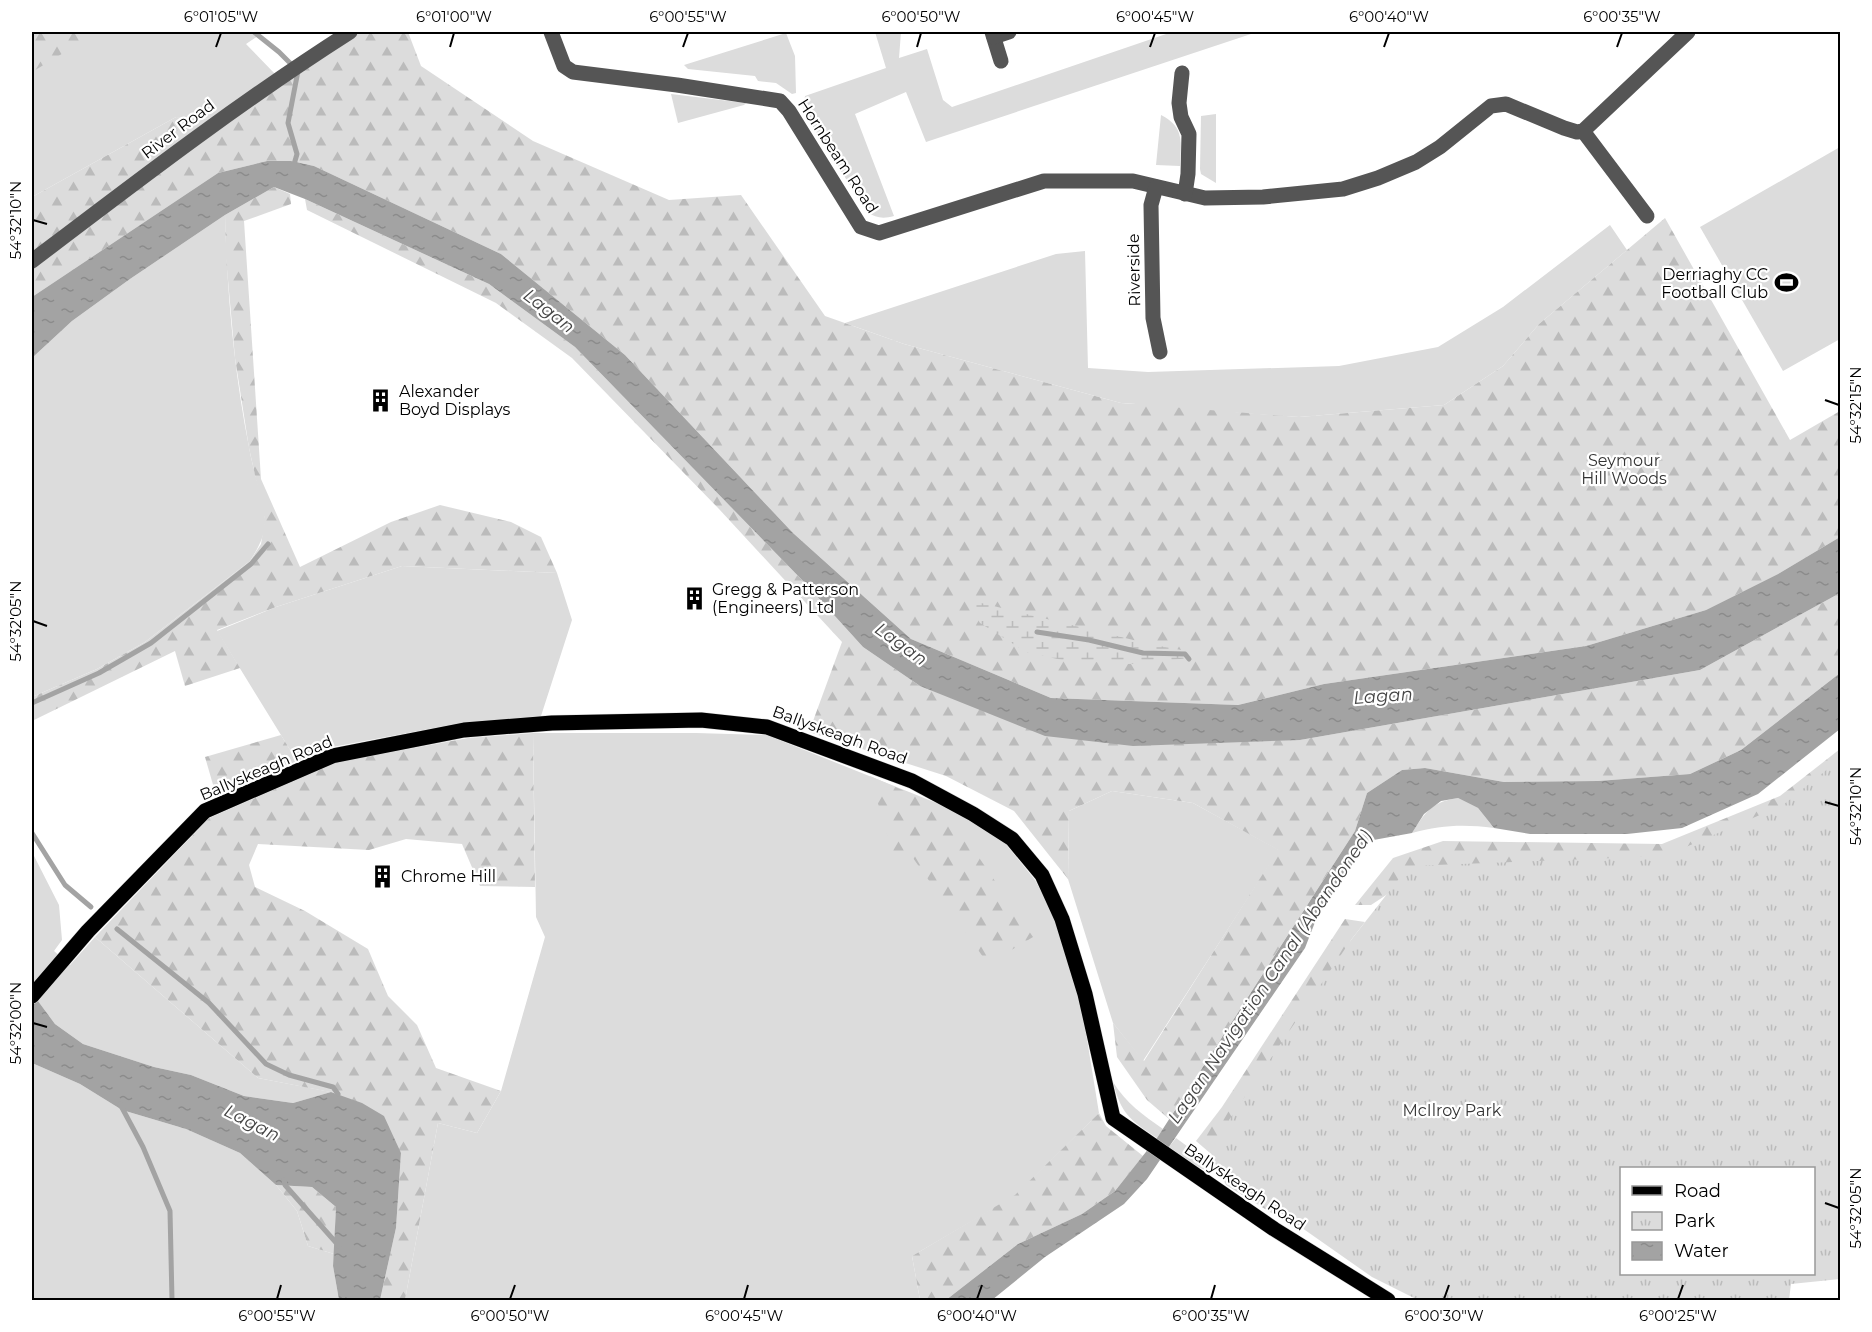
<svg xmlns="http://www.w3.org/2000/svg" width="1872" height="1332" viewBox="0 0 1872 1332" font-family="Montserrat,sans-serif">
	<style>
		.green { fill: #dcdcdc }
		.forest { fill: url(#forest-firs) }
		.wetland { fill: url(#wetland-marsh) }
		.park { fill: url(#park-tufts); fill-rule: evenodd }
		.water { fill: url(#water-ripples) }
		.lines { fill: none; stroke-linecap: round; stroke-linejoin: round }
		.stream { stroke: #a3a3a3; stroke-width: 5 }
		.major-casing { stroke: #dbdbdb; stroke-width: 16 }
		.minor { stroke: #555; stroke-width: 15 }
		.major { stroke: #000; stroke-width: 15 }
		.ticks { fill: none; stroke: #000; stroke-width: 2 }
		.labels { text-anchor: middle; dominant-baseline: central; stroke-width: 4.5; stroke-linejoin: round; paint-order: stroke }
		.street-label { font-size: 16px; fill: #000; stroke: #fff }
		.poi-label { font-size: 16px; fill: #000; stroke: #fff; text-anchor: start }
		.park-label { font-size: 16px; fill: #333; stroke: #fff }
		.water-label { font-size: 18px; font-style: italic; fill: #444; stroke: #fff }
		.neatline { fill: none; stroke: #000; stroke-width: 2 }
		.ticks-label { font-size: 15px; text-anchor: middle; fill: #000 }
	</style>
	<defs>
		<pattern id="forest-firs" width="22" height="20" patternUnits="userSpaceOnUse" patternTransform="scale(1.5)"><rect width="22" height="20" fill="#dcdcdc"/><path d="M5 1l3.5 6h-7zM16 11l3.5 6h-7z" fill="#bbb"/></pattern>
		<pattern id="wetland-marsh" width="20" height="14" patternUnits="userSpaceOnUse" patternTransform="scale(1.5)"><rect width="20" height="14" fill="#dcdcdc"/><path d="M1 5h8M5 5V1M11 12h8M15 12V8" fill="none" stroke="#bbb"/></pattern>
		<pattern id="park-tufts" width="24" height="20" patternUnits="userSpaceOnUse" patternTransform="scale(1.5)"><rect width="24" height="20" fill="#dcdcdc"/><path d="M3 7l-1-3M5 7V3M7 7l1-3M15 17l-1-3M17 17v-4M19 17l1-3" fill="none" stroke="#bbb"/></pattern>
		<pattern id="water-ripples" width="26" height="14" patternUnits="userSpaceOnUse" patternTransform="scale(1.5)"><rect width="26" height="14" fill="#a3a3a3"/><path d="M2 4q2-2 4 0t4 0M15 11q2-2 4 0t4 0" fill="none" stroke="#8b8b8b"/></pattern>
	</defs>
	<rect width="100%" height="100%" fill="#fff"/>
	<g class="green">
		<path d="M32 32H264L246 44 276 75 214 119 176 117 32 197Z"/>
		<path d="M875 32H901L899 58 927 49 943 100 952 107 1172 32H1257L926 142 906 92 855 114 894 216C883 219 876 218 867 212L803 111 805 96 886 68Z"/>
		<path d="M786 33 795 56 796 93 792 94 776 83 758 81 755 76 688 69 684 65Z"/>
		<path d="M671 94 746 103 744 105 678 123Z"/>
		<path d="M1216 114V183L1201 174 1200 169 1201 116Z"/>
		<path d="M1161 115C1185 127 1181 143 1180 166L1156 165Z"/>
		<path d="M1840 147V339L1783 371 1700 227Z"/>
		<path d="M225 215C227 293 234 371 249 447 253 471 262 495 265 519 266 535 258 548 250 561L145 642 97 669 32 697V358L72 321 130 279Z"/>
		<path d="M1610 225 1627 250 1539 324 1503 366 1444 405 1299 417 1226 412 1203 438 1776 413 1273 568 816 403 1136 404 1121 403 904 344 845 323 1056 254 1085 251 1088 368 1148 372 1339 366 1438 347 1503 307Z"/>
		<path d="M402 566 557 573 572 620 541 716 461 723 327 748 297 761 217 631 276 607Z"/>
		<path d="M533 733H696L767 735 949 808 1005 843 1035 880 1055 917 1077 978 1099 1113 1015 1196 912 1256 920 1300H405L438 1123 477 1133 501 1091 545 937 536 917Z"/>
		<path d="M1112 791 1193 803 1279 850 1143 1061 1113 1023 1068 879 1069 811Z"/>
		<path d="M1458 798 1478 808 1494 828C1464 824 1441 825 1412 833 1426 811 1432 802 1458 798Z"/>
		<path d="M32 852 59 905 62 940 54 951 70 965 95 937 258 1078 331 1092 293 1103 244 1096 191 1075 154 1067 83 1044 55 1024 38 1001 32 996Z"/>
		<path d="M32 1063 80 1084 122 1110 186 1129 240 1153 276 1185 297 1211 308 1246 334 1254 333 1266 339 1300H32Z"/>
		<path d="M1113 1082C1126 1103 1143 1115 1163 1129L1157 1138C1130 1120 1121 1114 1113 1082Z"/>
		<path d="M1176 1138 1203 1158 1210 1172 1198 1167 1169 1147Z"/>
	</g>
	<g class="forest">
		<path d="M32 32H98L32 72Z"/>
		<path d="M359 32H408L421 66 533 141 669 200 741 195 825 316 904 344 1121 403 1299 417 1444 405 1503 366 1539 324 1665 218 1790 440 1840 411V537L1778 574 1706 610 1586 646 1324 684 1238 705 1051 698 911 639 793 533 625 355 501 254 314 166 291 161H267L218 173 32 297V197L176 117 214 119Z"/>
		<path d="M274 187 290 194 291 204 244 221 261 479 300 567 391 522 440 505 511 522 541 537 557 573 402 566 276 607 217 630 240 668 185 686 175 651 32 721V697L97 669 145 642 250 561 261 544 265 520 249 448 235 358 226 258 225 215Z"/>
		<path d="M305 199 489 284 575 347 804 582 863 647 920 686 1300 740 1700 670 1840 593V673L1741 750 1690 774 1598 781 1504 782 1425 768 1402 770 1367 793 1355 831 1169 1119 1147 1100 1117 1057 1113 1023 1144 1061 1278 850 1193 803 1112 791 1069 811 1068 879 1014 811 946 776 809 732 842 642 719 509 572 358 496 303 307 210Z"/>
		<path d="M533 733 535 887 480 886 462 844 406 839 369 850 258 844 249 865 255 887 305 911 368 949 388 996 417 1025 436 1068 501 1091 477 1133 438 1123 405 1300H380L396 1228 401 1153 335 1093 258 1078 95 937 209 818 337 762 468 738Z"/>
		<path d="M281 735 297 761 216 795 205 757Z"/>
		<path d="M1840 749V867L1400 886 1371 905H1355L1393 858 1443 841 1662 844 1780 796Z"/>
		<path d="M870 776 946 809 1033 937 988 964 913 858 893 855Z"/>
		<path d="M1345 919 1365 922 1351 940 1245 1188 1278 1211 1275 1215 1226 1185 1210 1153 1196 1141 1222 1107Z"/>
		<path d="M1099 1113 1106 1126 1143 1156 1115 1191 1082 1214 1018 1244 946 1300H920L912 1256 1015 1195Z"/>
		<path d="M276 1185 312 1187 336 1207 334 1254 308 1246 297 1211Z"/>
	</g>
	<path class="wetland" d="M965 599 1154 645 1198 653 1200 657 1129 664 1062 660 1026 652 980 623Z"/>
	<path class="park" d="M1840 759V1279L1791 1284 1789 1300H1418L1372 1277 1245 1188 1214 1142 1351 940 1409 866 1665 856 1783 805ZM1622 1168H1814V1274H1622Z"/>
	<g class="water">
		<path d="M267 161H291L314 166 501 254 625 355 793 533 911 639 1051 698 1238 705 1324 684 1586 646 1706 610 1778 574 1840 537V593L1700 670 1300 740 1133 746 1045 736 920 686 863 647 804 582 575 347 489 284 305 199 274 187 225 215 130 279 72 321 32 358V297L218 173Z"/>
		<path d="M1840 673V729L1758 794 1682 828 1627 834H1530L1494 828 1478 808 1458 798 1441 801 1424 814 1412 833 1368 841 1317 917 1305 948 1147 1179 1124 1204 1045 1257 992 1300H946L1018 1244 1082 1214 1115 1191 1157 1138 1355 831 1367 793 1402 770 1425 768 1504 782 1598 781 1690 774 1741 750Z"/>
		<path d="M32 996 38 1001 55 1024 83 1044 154 1067 191 1075 244 1096 293 1103 331 1092 362 1103 384 1116 401 1153 396 1228 380 1300H339L333 1266 336 1207 312 1187 276 1185 240 1153 186 1129 122 1110 80 1084 32 1063Z"/>
	</g>
	<g class="lines">
		<g class="stream">
			<path d="M254 32 279 52 298 71 288 123 297 154 293 168"/>
			<path d="M1037 632 1089 640 1143 653 1185 654 1189 659"/>
			<path d="M32 703 99 673 151 643 251 564 268 544"/>
			<path d="M32 833 65 885 91 907"/>
			<path d="M117 929 209 1003 266 1064 289 1075 333 1087 338 1094"/>
			<path d="M120 1104 143 1147 170 1211 172 1300"/>
			<path d="M284 1180 285 1185 339 1246"/>
		</g>
		<defs>
			<path id="major" d="M32 996 88 931 205 811 332 756 464 730 552 723 701 720 767 727 912 781 973 814 1012 839 1042 875 1062 919 1085 994 1113 1118 1274 1229 1388 1300"/>
		</defs>
		<use href="#major" class="major-casing"/>
		<g class="minor">
			<path d="M551 32 564 66 573 72 677 85 780 101 789 111 861 227 879 233 1044 181H1133L1205 198 1263 197 1343 189 1378 178 1416 162 1440 147 1491 106 1506 104 1564 128 1577 132 1583 131 1688 32"/>
			<path d="M992 32 1001 61"/>
			<path d="M994 37 1009 32"/>
			<path d="M1182 73 1179 103 1181 117 1189 134 1188 174 1185 194"/>
			<path d="M1583 131 1647 216"/>
			<path d="M1156 187 1151 205 1153 318 1160 352"/>
			<path d="M32 261C136 182 240 102 350 32"/>
		</g>
		<use href="#major" class="major"/>
	</g>
	<path class="ticks" d="M216 47 221 33M450 47 454 33M683 47 688 33M917 47 921 33M1150 47 1155 33M1384 47 1389 33M1617 47 1622 33M33 220 47 224M1825 400 1839 405M33 621 47 626M1825 802 1839 806M33 1023 47 1027M1825 1203 1839 1208M277 1299 281 1285M510 1299 515 1285M744 1299 748 1285M977 1299 982 1285M1211 1299 1215 1285M1444 1299 1449 1285M1678 1299 1683 1285"/>
	<defs>
		<symbol id="stadium-bare" viewBox="-9 -9 18 18"><path d="M0-5a6.5 5 0 1 0 0 10a6.5 5 0 1 0 0-10ZM-3.5-1.8h7v3.6h-7Z" fill="#000" stroke="#fff" stroke-width="2.5" paint-order="stroke"/></symbol>
		<symbol id="building-bare" viewBox="-9 -9 18 18"><path d="M-4-6H4V6H1V3H-1V6H-4ZM-2.5-4.3h1.7v1.8h-1.7ZM.8-4.3h1.7v1.8H.8ZM-2.5-1h1.7V.8h-1.7ZM.8-1h1.7V.8H.8Z" fill="#000" stroke="#fff" stroke-width="2.5" paint-order="stroke"/></symbol>
	</defs>
	<g fill-rule="evenodd">
		<use href="#stadium-bare" x="1770" y="266" width="33" height="33"/>
		<use href="#building-bare" x="364" y="384" width="33" height="33"/>
		<use href="#building-bare" x="678" y="582" width="33" height="33"/>
		<use href="#building-bare" x="366" y="860" width="33" height="33"/>
	</g>
	<g class="labels">
		<g class="street-label">
			<text transform="translate(178 129) rotate(-37)">River Road</text>
			<text transform="translate(838 156) rotate(57)">Hornbeam Road</text>
			<text transform="translate(1134 270) rotate(-91)">Riverside</text>
			<text transform="translate(840 735) rotate(20)">Ballyskeagh Road</text>
			<text transform="translate(266 768) rotate(-23)">Ballyskeagh Road</text>
			<text transform="translate(1245 1187) rotate(34)">Ballyskeagh Road</text>
		</g>
		<g class="poi-label">
			<text x="1768" y="274" text-anchor="end">Derriaghy CC<tspan x="1768" dy="18">Football Club</tspan></text>
			<text x="399" y="391">Alexander<tspan x="399" dy="18">Boyd Displays</tspan></text>
			<text x="712" y="589">Gregg &amp; Patterson<tspan x="712" dy="18">(Engineers) Ltd</tspan></text>
			<text x="401" y="876">Chrome Hill</text>
		</g>
		<g class="park-label">
			<text x="1624" y="460">Seymour<tspan x="1624" dy="18">Hill Woods</tspan></text>
			<text x="1452" y="1110">McIlroy Park</text>
		</g>
		<g class="water-label">
			<text transform="translate(549 311) rotate(38)">Lagan</text>
			<text transform="translate(901 644) rotate(36)">Lagan</text>
			<text transform="translate(1383 696) rotate(-4)">Lagan</text>
			<text transform="translate(1270 977) rotate(-56)">Lagan Navigation Canal (Abandoned)</text>
			<text transform="translate(252 1123) rotate(27)">Lagan</text>
		</g>
	</g>
	<rect width="1872" height="1332" fill="none" stroke="#ffffff" stroke-width="66"/>
	<rect x="1620" y="1167" width="195" height="108" fill="#ffffff" stroke="#999999" stroke-width="1.5"/>
	<rect x="1632" y="1186" width="30" height="9" fill="#000000" stroke="#999999" stroke-width="1.5"/>
	<text x="1674" y="1197" font-size="18" fill="#000000">Road</text>
	<rect x="1632" y="1212" width="30" height="18" fill="url(#park-tufts)" stroke="#999999" stroke-width="1.5"/>
	<text x="1674" y="1227" font-size="18" fill="#000000">Park</text>
	<rect x="1632" y="1242" width="30" height="18" fill="url(#water-ripples)" stroke="#999999" stroke-width="1.5"/>
	<text x="1674" y="1257" font-size="18" fill="#000000">Water</text>
	<rect x="33" y="33" width="1806" height="1266" class="neatline"/>
	<g class="ticks-label">
		<text x="221" y="22">6°01'05"W</text>
		<text x="454" y="22">6°01'00"W</text>
		<text x="688" y="22">6°00'55"W</text>
		<text x="921" y="22">6°00'50"W</text>
		<text x="1155" y="22">6°00'45"W</text>
		<text x="1389" y="22">6°00'40"W</text>
		<text x="1622" y="22">6°00'35"W</text>
		<text transform="translate(16 220) rotate(-90)" y="5">54°32'10"N</text>
		<text transform="translate(1856 405) rotate(-90)" y="5">54°32'15"N</text>
		<text transform="translate(16 621) rotate(-90)" y="5">54°32'05"N</text>
		<text transform="translate(1856 806) rotate(-90)" y="5">54°32'10"N</text>
		<text transform="translate(16 1023) rotate(-90)" y="5">54°32'00"N</text>
		<text transform="translate(1856 1208) rotate(-90)" y="5">54°32'05"N</text>
		<text x="277" y="1321">6°00'55"W</text>
		<text x="510" y="1321">6°00'50"W</text>
		<text x="744" y="1321">6°00'45"W</text>
		<text x="977" y="1321">6°00'40"W</text>
		<text x="1211" y="1321">6°00'35"W</text>
		<text x="1444" y="1321">6°00'30"W</text>
		<text x="1678" y="1321">6°00'25"W</text>
	</g>
</svg>
